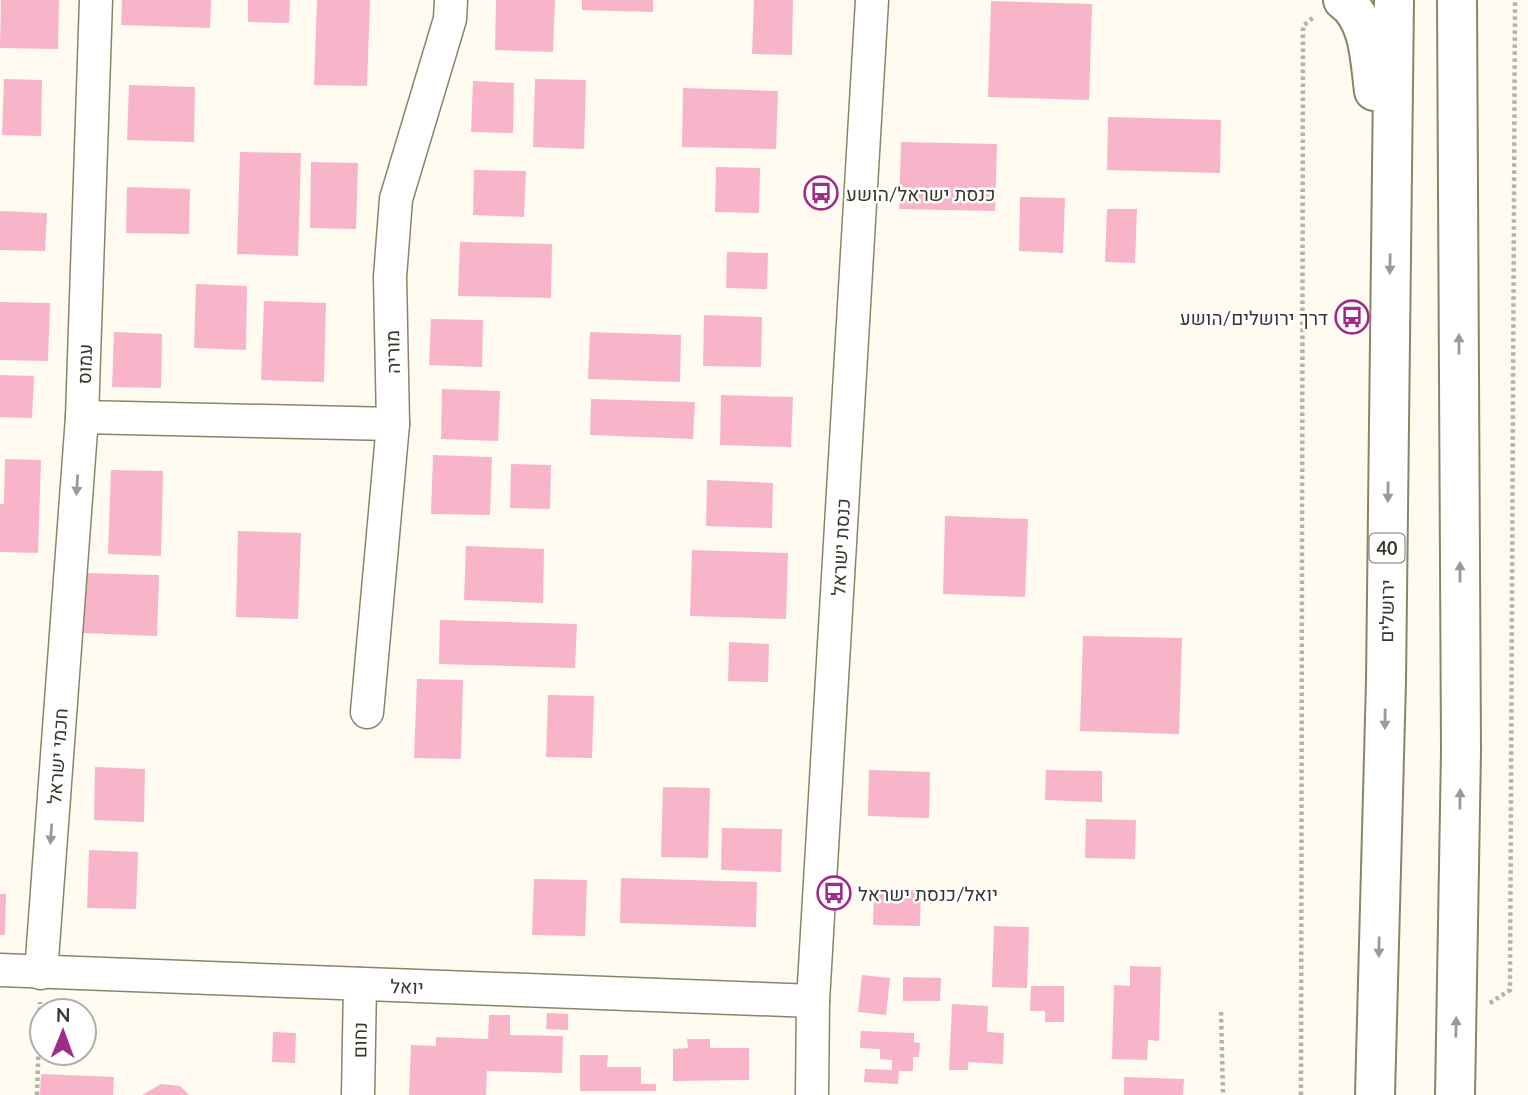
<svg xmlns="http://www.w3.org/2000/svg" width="1528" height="1095" viewBox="0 0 1528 1095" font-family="Lato,Heebo,sans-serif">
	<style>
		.building { fill: #f8b5ca }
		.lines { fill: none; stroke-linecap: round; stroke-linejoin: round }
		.street-casing { stroke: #8c846a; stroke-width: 35 }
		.highway-casing { stroke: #8c846a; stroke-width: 42 }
		.path { stroke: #b6b2a7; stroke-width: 4.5; stroke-dasharray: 3.5 3.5; stroke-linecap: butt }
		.street { stroke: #fff; stroke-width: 32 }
		.highway { stroke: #fff; stroke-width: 38 }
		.oneway { fill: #9c9a94 }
		.labels { text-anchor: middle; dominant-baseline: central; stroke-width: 5; stroke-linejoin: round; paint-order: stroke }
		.shield { fill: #fff; stroke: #74726a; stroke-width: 2 }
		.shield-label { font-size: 18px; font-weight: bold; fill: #38352a }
		.poi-label { font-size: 19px; fill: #38352a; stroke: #fff; text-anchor: start }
		.street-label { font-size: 19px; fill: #38352a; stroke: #fff }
	</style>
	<rect width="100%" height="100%" fill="#fffbf0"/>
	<g class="building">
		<path d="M1 0H59L58 49 0 48Z"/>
		<path d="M122 0H211L210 28 121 25Z"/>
		<path d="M248 0H290L289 23 248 22Z"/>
		<path d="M317 0H370L367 86 314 85Z"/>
		<path d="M496 0H555L553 52 495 50Z"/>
		<path d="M582 0H653V12L582 10Z"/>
		<path d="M754 0H793L792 55 752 54Z"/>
		<path d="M991 1 1092 4 1089 100 988 97Z"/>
		<path d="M4 79 42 80 41 136 2 135Z"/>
		<path d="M535 79 586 80 584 149 533 147Z"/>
		<path d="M473 81 514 83 513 133 471 132Z"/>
		<path d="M129 85 195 87 194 142 127 140Z"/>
		<path d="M683 88 778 91 776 149 682 147Z"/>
		<path d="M1108 117 1221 120 1220 173 1107 170Z"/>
		<path d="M901 142 997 144 995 211 899 209Z"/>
		<path d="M240 152 301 153 298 256 237 254Z"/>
		<path d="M311 162 358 163 356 229 310 228Z"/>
		<path d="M716 167 760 168 759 213 715 212Z"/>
		<path d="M474 170 526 171 524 217 473 215Z"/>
		<path d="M127 187 190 189 189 234 126 233Z"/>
		<path d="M1020 197 1065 198 1063 253 1019 251Z"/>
		<path d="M1107 209H1137L1135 263 1105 262Z"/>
		<path d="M0 211 47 213 45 251 0 250Z"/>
		<path d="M460 242 552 244 551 298 458 296Z"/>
		<path d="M727 252 768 253 767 289 726 288Z"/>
		<path d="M196 284 247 286 246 350 194 348Z"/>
		<path d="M264 301 326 303 324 382 261 380Z"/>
		<path d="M0 302 50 303 48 361 0 360Z"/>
		<path d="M704 315 762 317 761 367 703 366Z"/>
		<path d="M431 319 483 320 482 367 429 365Z"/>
		<path d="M114 332 162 334 161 388 112 387Z"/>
		<path d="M590 332 681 335 680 382 588 379Z"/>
		<path d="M0 375 34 376 32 418 0 417Z"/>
		<path d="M442 389 500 391 498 441 441 439Z"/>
		<path d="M721 395 793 397 791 447 720 445Z"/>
		<path d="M591 399 695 402 693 439 590 435Z"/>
		<path d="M433 455 492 457 490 515 431 514Z"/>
		<path d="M5 459 41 460 38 553 0 552V504H4Z"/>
		<path d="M511 464 551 465 550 509 510 508Z"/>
		<path d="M111 470 163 471 161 556 108 554Z"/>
		<path d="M707 480 773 483 772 528 706 526Z"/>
		<path d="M945 516 1028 519 1025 597 943 594Z"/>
		<path d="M238 531 301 533 298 619 236 617Z"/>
		<path d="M466 546 544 549 543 603 464 600Z"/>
		<path d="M692 550 788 553 786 619 690 616Z"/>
		<path d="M85 573 159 575 157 636 83 633Z"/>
		<path d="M440 620 577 624 575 668 439 664Z"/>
		<path d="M1083 636 1182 638 1179 734 1080 731Z"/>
		<path d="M729 642 769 644 768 682 728 681Z"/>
		<path d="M417 679 463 680 461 759 414 758Z"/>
		<path d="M548 695 594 696 592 758 546 757Z"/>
		<path d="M95 767 145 769 144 822 94 820Z"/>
		<path d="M869 770 930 772 929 818 868 816Z"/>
		<path d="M1046 770 1102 771V802L1045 800Z"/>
		<path d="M663 787 710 788 708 858 661 857Z"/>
		<path d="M1086 819 1136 820 1135 859 1085 858Z"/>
		<path d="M722 828 782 829 781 872 721 870Z"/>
		<path d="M89 850 138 852 136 909 87 908Z"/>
		<path d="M621 878 757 882 756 927 620 923Z"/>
		<path d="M534 879 587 880 585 936 532 935Z"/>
		<path d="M874 889 921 890 920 926 873 925Z"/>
		<path d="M0 894H6L5 935H0Z"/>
		<path d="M994 926 1029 927 1027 988 992 987Z"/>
		<path d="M1130 966 1161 967 1159 1041 1148 1040 1147 1060 1112 1059 1114 985 1130 986Z"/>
		<path d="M862 975 890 978 886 1015 858 1012Z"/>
		<path d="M903 977 941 978 940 1001H903Z"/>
		<path d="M1031 986H1064V1022H1045V1011H1030Z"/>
		<path d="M952 1004 988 1006 987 1032 1004 1033 1003 1064 968 1062V1070H949Z"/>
		<path d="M547 1013 568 1014V1030L546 1029Z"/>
		<path d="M489 1015H510V1035L563 1036 562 1073 487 1071 486 1095H409L411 1045 436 1046V1037L488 1039Z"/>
		<path d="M861 1031 914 1033V1042L920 1043 919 1057H913V1071H899L898 1084 864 1082 865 1069 892 1070V1060L880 1059V1049L860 1048Z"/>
		<path d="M273 1032 296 1033 295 1063 272 1062Z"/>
		<path d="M687 1039H710V1048H749V1080L673 1081V1049L688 1048Z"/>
		<path d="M580 1055H608L607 1067H641V1084H656V1091H580Z"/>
		<path d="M41 1074 114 1077 113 1095H40Z"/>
		<path d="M1124 1077 1184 1079 1183 1095H1124Z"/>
		<path d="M161 1084 180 1086 189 1095H142Z"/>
	</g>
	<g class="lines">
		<defs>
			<g id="street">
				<path d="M96 0 82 417 393 424"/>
				<path d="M367 712 393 424 390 277 396 199 450 19 451 0"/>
				<path d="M0 970 813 1001"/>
				<path d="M41 973 82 417"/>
				<path d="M358 1095 360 984"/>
				<path d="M812 1095 813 1001 872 0"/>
			</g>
			<g id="highway">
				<path d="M1343 0C1370 19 1370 61 1374 91"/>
				<path d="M1375 1095 1386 681 1394 0"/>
				<path d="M1455 1095 1461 751 1457 0"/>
			</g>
		</defs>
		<use href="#street" class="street-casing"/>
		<use href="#highway" class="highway-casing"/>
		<g class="path">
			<path d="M1490 1003 1510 990 1515 0"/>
			<path d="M1221 1012 1223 1095"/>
			<path d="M37 1095 40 1002"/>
			<path d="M1301 1095 1303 26 1315 16"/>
		</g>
		<use href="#street" class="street"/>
		<use href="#highway" class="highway"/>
	</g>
	<defs><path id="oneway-solid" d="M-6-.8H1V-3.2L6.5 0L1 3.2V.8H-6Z" transform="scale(1.75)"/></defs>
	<g class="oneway">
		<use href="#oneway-solid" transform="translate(1390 264) rotate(91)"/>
		<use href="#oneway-solid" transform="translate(1459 344) rotate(-90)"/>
		<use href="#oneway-solid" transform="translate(77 485) rotate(94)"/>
		<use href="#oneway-solid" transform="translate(1388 492) rotate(91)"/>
		<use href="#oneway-solid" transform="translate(1460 572) rotate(-90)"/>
		<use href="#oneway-solid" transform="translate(1385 719) rotate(91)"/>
		<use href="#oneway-solid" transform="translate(1460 799) rotate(-89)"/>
		<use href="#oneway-solid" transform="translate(51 834) rotate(94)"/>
		<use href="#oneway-solid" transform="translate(1379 947) rotate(91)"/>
		<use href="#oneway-solid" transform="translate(1456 1027) rotate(-89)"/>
	</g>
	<defs>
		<symbol id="bus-ring" viewBox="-11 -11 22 22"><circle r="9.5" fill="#fff" stroke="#a12c87" stroke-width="1.5"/><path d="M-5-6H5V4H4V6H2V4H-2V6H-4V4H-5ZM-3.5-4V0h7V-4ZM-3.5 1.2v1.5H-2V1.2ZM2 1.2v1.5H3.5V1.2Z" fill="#a12c87"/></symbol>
	</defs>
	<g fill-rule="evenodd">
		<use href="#bus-ring" x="802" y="174" width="38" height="38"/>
		<use href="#bus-ring" x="1333" y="298" width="38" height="38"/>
		<use href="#bus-ring" x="815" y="874" width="38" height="38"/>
	</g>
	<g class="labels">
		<rect class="shield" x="1369.5" y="533.5" width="35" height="29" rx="5"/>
		<g class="shield-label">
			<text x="1387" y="548">40</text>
		</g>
		<g class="poi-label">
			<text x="846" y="193">כנסת ישראל/הושע</text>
			<text x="1328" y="317" text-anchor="end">דרך ירושלים/הושע</text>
			<text x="858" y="893">יואל/כנסת ישראל</text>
		</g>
		<g class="street-label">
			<text transform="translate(392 352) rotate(-91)">מוריה</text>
			<text transform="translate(84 364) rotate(-88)">עמוס</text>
			<text transform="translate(840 547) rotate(-87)">כנסת ישראל</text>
			<text transform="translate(1386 611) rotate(-89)">ירושלים</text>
			<text transform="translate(57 756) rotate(-86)">חכמי ישראל</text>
			<text transform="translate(407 986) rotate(2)">יואל</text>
			<text transform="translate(359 1040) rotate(-89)">נחום</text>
		</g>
	</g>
	<g transform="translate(63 1032) rotate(1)"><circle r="33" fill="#ffffff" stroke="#afaeaa" stroke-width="2"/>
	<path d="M0-5L12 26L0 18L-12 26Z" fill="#a12c87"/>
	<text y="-10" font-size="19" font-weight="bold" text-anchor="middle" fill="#38352a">N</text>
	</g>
</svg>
